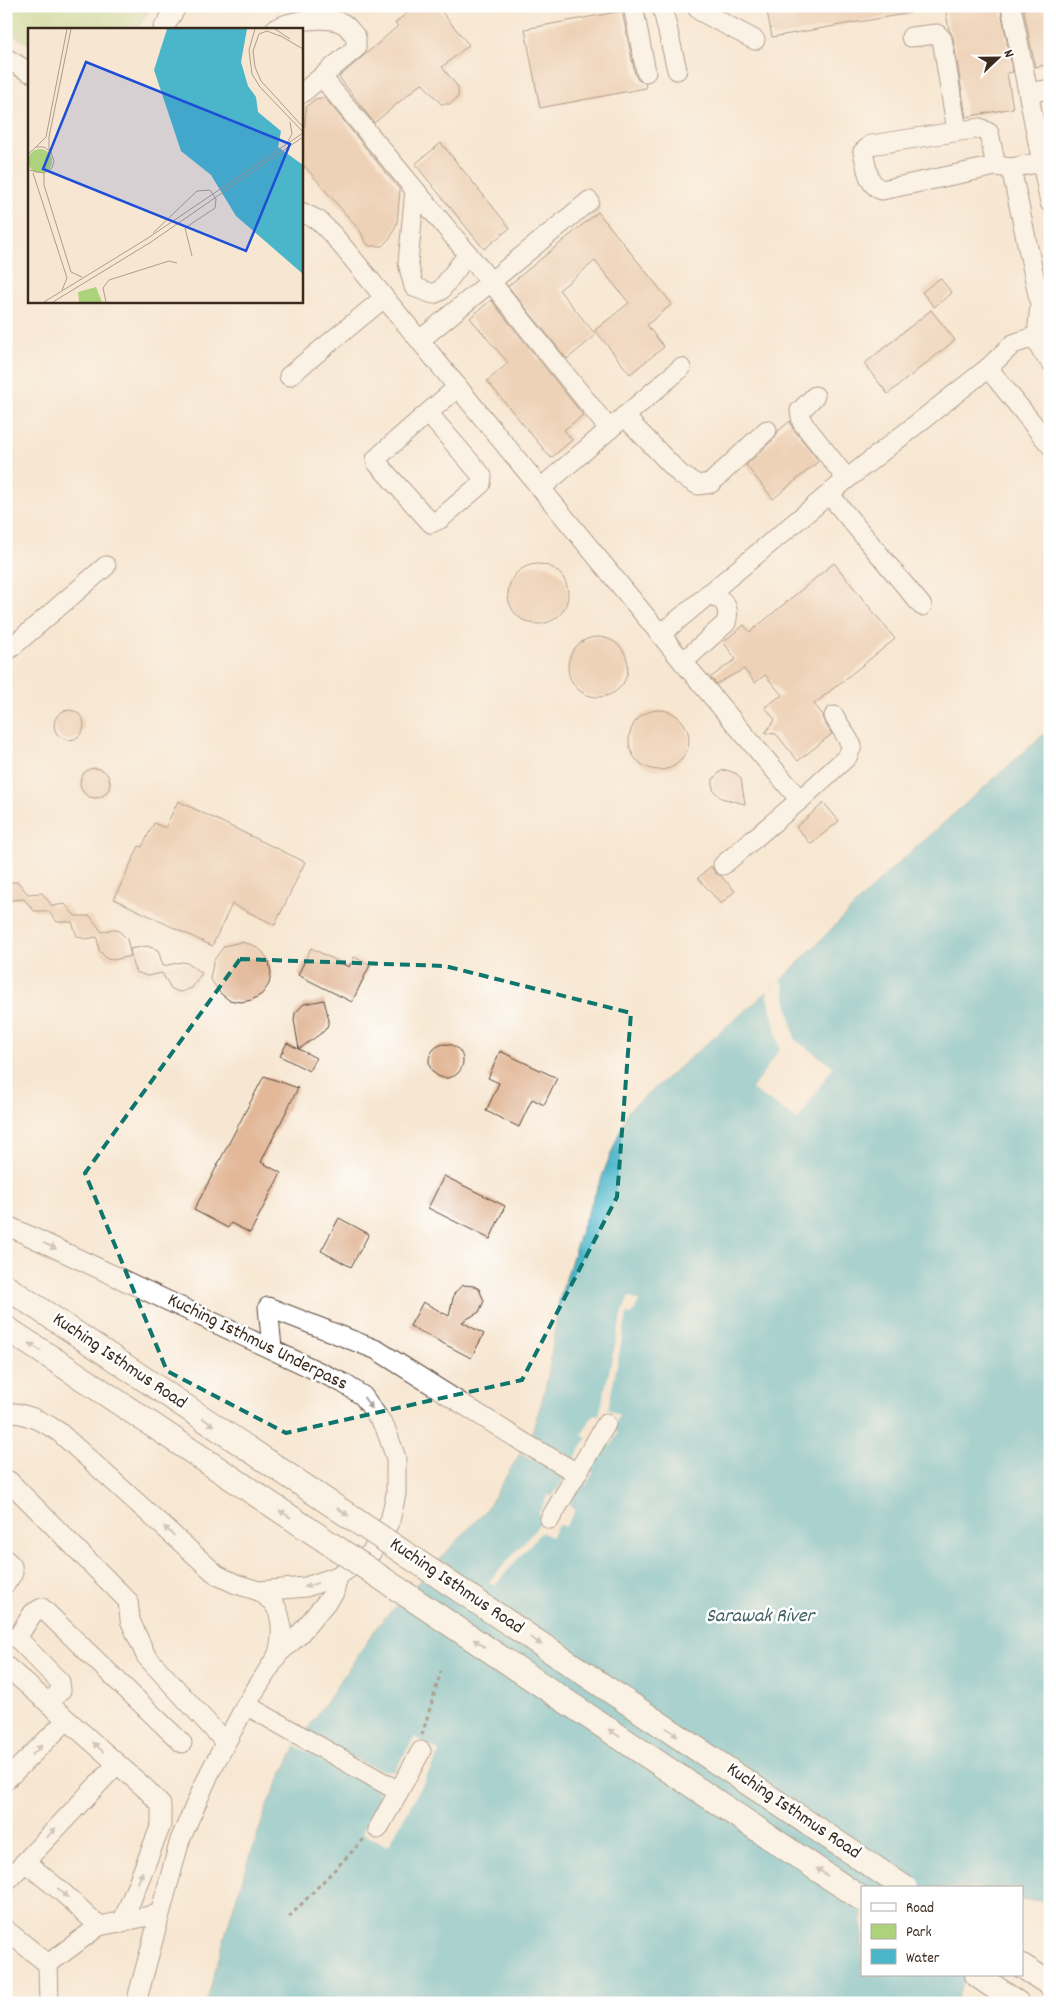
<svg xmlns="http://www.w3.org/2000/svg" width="1056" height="2009" viewBox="0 0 1056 2009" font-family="Dekko,sans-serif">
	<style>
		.green { fill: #add27c; stroke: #747e4d }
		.water { fill: #4bb5c9; stroke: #437074 }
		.pier { fill: #f7e7d2 }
		.building { fill: #e2b898 }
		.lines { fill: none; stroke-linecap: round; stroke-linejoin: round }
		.minor-casing { stroke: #574639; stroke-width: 21 }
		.major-casing { stroke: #574639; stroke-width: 26 }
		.path { stroke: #574639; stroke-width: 3; stroke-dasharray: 4 4; stroke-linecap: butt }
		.minor { stroke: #fff; stroke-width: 19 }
		.major { stroke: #fff; stroke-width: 24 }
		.major-bridge-casing { stroke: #574639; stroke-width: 26; stroke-linecap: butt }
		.major-bridge { stroke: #fff; stroke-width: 24 }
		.oneway { fill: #a79f9a }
		.marked { fill: none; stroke: #0f766e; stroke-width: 4; stroke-dasharray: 10 6; stroke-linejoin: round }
		.labels { text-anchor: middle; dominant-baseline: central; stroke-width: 5; stroke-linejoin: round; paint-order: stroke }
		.street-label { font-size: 19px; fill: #3b2a1e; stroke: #fff }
		.water-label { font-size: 20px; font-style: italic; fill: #416262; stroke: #fff }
		.inset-road { fill: none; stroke: #ac9b8a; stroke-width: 1 }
		.view { fill: #1d4ed8; fill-opacity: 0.15; stroke: #1d4ed8; stroke-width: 2.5 }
		.inset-edge { fill: none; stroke: #3b2a1e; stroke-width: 2.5 }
	</style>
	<rect width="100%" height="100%" fill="#fff"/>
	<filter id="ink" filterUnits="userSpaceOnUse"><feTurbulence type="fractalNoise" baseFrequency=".02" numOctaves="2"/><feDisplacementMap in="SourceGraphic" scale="10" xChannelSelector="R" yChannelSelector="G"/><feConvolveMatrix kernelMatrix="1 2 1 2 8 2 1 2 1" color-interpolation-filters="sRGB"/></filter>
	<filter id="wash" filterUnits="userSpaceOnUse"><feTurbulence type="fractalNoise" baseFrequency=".0096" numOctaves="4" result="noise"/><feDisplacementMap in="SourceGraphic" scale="20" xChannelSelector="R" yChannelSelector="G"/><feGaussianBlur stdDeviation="1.12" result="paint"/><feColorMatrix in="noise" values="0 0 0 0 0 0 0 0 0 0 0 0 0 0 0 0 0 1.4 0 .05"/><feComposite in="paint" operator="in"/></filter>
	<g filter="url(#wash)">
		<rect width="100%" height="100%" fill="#f7e7d2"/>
		<path class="green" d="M6 6H153L136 29H29V44L6 30Z"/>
		<path class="water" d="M1050 729V1903L1034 1900H1022V1888H862V1975H967L955 2003H206L232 1911 268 1803 296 1746 379 1624 486 1510 531 1435 541 1404 549 1371 559 1301 582 1227 628 1111 782 979 887 873Z"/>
		<g class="pier">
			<path d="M782 979 795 1040 833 1066 798 1120 752 1089 780 1049 767 991Z"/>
			<path d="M629 1297 639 1301 632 1315 627 1314 608 1409 619 1415 613 1429 618 1432 611 1446 605 1443 590 1470 593 1473 586 1485 580 1482 569 1506 575 1510 565 1527 559 1524 551 1537 541 1532 495 1585 489 1582 535 1530 543 1518 538 1515 548 1495 552 1497 566 1477 521 1453 531 1435 575 1459 587 1438 582 1435 593 1415 599 1416 623 1311Z"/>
			<path d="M302 1737 380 1770 394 1772 415 1737 440 1752 388 1846 362 1833 381 1798 376 1787 296 1746Z"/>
		</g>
		<g id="blocks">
			<g class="building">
				<path d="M415 6H437L469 45 442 67 458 87V97L450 104H441L422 83 374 123 339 77 398 26 395 23Z"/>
				<path d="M766 6H910V13L772 37Z"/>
				<path d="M945 6H1000L1013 72 1007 73 1013 108 966 117 953 37 949 30Z"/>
				<path d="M1023 6H1050V64L1035 67Z"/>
				<path d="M622 11 635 74 638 80 645 83 646 88 540 108 525 29Z"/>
				<path d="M321 98H325L400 190 397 223 391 237 382 246H370L365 242 361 232 302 163 306 107 315 99Z"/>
				<path d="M441 143 510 228 484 249 415 164Z"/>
				<path d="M598 212 672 304 647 325 664 347 630 374 595 330 629 303 595 261 559 290 596 335 567 359 508 286Z"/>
				<path d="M940 278 952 293 934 307 922 292Z"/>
				<path d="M491 300 583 415 564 430 572 440 551 458 487 381 508 363 470 318Z"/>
				<path d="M931 310 955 340 888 394 864 364Z"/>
				<path d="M790 421 793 429 819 461 773 499 746 465 775 438 778 431Z"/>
				<path d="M834 563 895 639 814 704 823 715 824 722 832 734 798 761 776 734 765 733 775 720 765 707 782 695 765 675 755 683 744 669 716 684 711 677 736 659 723 642 744 625 750 632Z"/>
				<circle cx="538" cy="594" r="30"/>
				<circle cx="598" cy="667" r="30"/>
				<circle cx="69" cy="725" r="15"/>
				<circle cx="659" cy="740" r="30"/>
				<circle cx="95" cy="783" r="15"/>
				<path d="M727 770 737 774 741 779 745 804 721 798 713 790V779L721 771Z"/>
				<path d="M178 801 305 862 275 925 232 904 212 946 114 899 139 846 142 847 154 823 165 828Z"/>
				<path d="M824 803 839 821 811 844 796 827Z"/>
				<path d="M711 866 715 873 721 876 735 891 721 904 698 878Z"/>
				<path d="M11 882H18L28 894 42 893 52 906 65 904 75 916H90L102 932 113 929 119 931 127 939 131 956 113 960 107 959 99 950 97 937 85 939 77 936 72 922H57L48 911H34L24 899 10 900 6 898V885Z"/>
				<path d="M241 942 253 945 262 951 269 961 271 973 269 984 262 994 252 1000 241 1002 229 1000 220 993 210 978 214 960 224 946Z"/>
				<path d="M147 946 158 950 163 966 182 962 187 963 202 973 192 988 181 992 176 991 171 988 162 973 147 976 136 972 133 966 130 949Z"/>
				<path d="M311 948 349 967 354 957 370 965 352 1002 298 975Z"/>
				<path d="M324 1000 329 1020 327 1027 323 1032 299 1049 294 1020 295 1013 304 1004Z"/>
				<path d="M287 1043 316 1058 309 1071 280 1056Z"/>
				<circle cx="446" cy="1061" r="17"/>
				<path d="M500 1051 557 1078 544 1105 532 1099 519 1127 486 1111 499 1083 488 1078Z"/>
				<path d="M264 1076 298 1088 261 1162 281 1173 250 1233 231 1223 228 1228 194 1210Z"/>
				<path d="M444 1176 505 1206 490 1239 428 1208Z"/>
				<path d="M339 1218 369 1234 351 1267 321 1251Z"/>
				<path d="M462 1285 474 1286 479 1289 484 1301 479 1312 462 1322 484 1334 471 1358 410 1326 423 1302 449 1316 454 1294Z"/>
			</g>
		</g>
	</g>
	<g filter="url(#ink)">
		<use href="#blocks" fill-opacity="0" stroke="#574639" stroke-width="1"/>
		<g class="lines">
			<defs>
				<g id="minor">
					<path d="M633 6 646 72"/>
					<path d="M662 6 677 70"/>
					<path d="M696 6 700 11 755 40"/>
					<path d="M1011 6 1050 203"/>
					<path d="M163 29 177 6"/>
					<path d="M275 29C289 21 326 15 342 23 347 25 352 33 356 37V48L301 94"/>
					<path d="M911 37 937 34 942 39 957 131"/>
					<path d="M6 58 29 72"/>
					<path d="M322 77 491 282 609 429"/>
					<path d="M1029 93 1050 89"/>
					<path d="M996 166 989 133 980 128 871 145 863 152C867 166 867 185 882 190L996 166 1011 168 1042 162"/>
					<path d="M1011 168 1040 304 1037 336 1041 350 1050 361"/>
					<path d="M415 190 408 263 414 287 433 294 440 291 468 254"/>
					<path d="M301 212 318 220 334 236 683 662 800 800"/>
					<path d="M420 340 589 201"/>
					<path d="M988 368 1050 445"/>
					<path d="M289 376 384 298"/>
					<path d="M815 396 800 411 802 422 847 479"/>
					<path d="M428 413 482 476 481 484 440 519 431 523 377 463 376 459C403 434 430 411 458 387"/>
					<path d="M624 416 681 475 698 485 711 483 767 430"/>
					<path d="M541 488 681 368"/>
					<path d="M829 494 922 606"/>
					<path d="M661 634 847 479 988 368 1013 344 1037 336"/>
					<path d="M6 652 106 566"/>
					<path d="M683 662 726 623C731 606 724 599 708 594"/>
					<path d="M723 865 800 800 847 757 852 746 834 716"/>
					<path d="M6 1225 343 1383 363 1396 385 1427 396 1458V1494L390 1521 371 1553 338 1576 306 1587 259 1591 236 1584 217 1575 59 1432C43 1421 26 1413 6 1412"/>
					<path d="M272 1348 268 1307 377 1350 526 1444 577 1473"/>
					<path d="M6 1480 9 1481 128 1601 130 1620 146 1656 225 1742"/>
					<path d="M550 1519 606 1424"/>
					<path d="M6 1560 12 1566 13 1573 6 1583"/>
					<path d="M259 1591C263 1595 270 1599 274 1604 284 1618 282 1639 278 1654"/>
					<path d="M6 1666 147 1790 161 1805V1825L122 1923"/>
					<path d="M49 1703 61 1690 60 1682 17 1638 33 1613 42 1608 182 1743"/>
					<path d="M246 1705 398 1791"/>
					<path d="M6 1780 67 1720"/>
					<path d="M378 1829 421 1751"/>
					<path d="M25 1862 62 1892 99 1926 159 1914"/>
					<path d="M6 1882 117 1764"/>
					<path d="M6 1930 48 1964 49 2003"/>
					<path d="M48 1964 99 1926"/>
					<path d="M136 2003 180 1840 210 1772 246 1705 278 1654 298 1636 334 1593 338 1576"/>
				</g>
				<g id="major">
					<path d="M6 1287 80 1336"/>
					<path d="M6 1328 64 1366"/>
					<path d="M1022 1966 1050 1984"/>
					<path d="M977 1975 1017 2003"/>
				</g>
			</defs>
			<use href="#minor" class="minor-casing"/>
			<use href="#major" class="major-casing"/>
			<g class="path">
				<path d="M422 1735 441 1671"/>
				<path d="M289 1917 365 1838"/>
			</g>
			<use href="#minor" class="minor"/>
			<use href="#major" class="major"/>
			<defs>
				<g id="major-bridge">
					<path d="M80 1336 905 1888"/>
					<path d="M64 1366 862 1899"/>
				</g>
			</defs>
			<use href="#major-bridge" class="major-bridge-casing"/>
			<use href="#major-bridge" class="major-bridge"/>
		</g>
		<defs><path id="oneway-solid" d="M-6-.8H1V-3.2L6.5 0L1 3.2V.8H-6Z" transform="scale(1.25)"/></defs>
		<g class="oneway">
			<use href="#oneway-solid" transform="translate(50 1246) rotate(25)"/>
			<use href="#oneway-solid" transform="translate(35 1347) rotate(-147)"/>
			<use href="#oneway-solid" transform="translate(368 1403) rotate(53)"/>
			<use href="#oneway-solid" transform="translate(208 1422) rotate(34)"/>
			<use href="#oneway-solid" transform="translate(343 1512) rotate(34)"/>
			<use href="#oneway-solid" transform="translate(285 1514) rotate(-146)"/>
			<use href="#oneway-solid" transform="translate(169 1531) rotate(-138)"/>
			<use href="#oneway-solid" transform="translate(311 1585) rotate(163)"/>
			<use href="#oneway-solid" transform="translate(536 1641) rotate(34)"/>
			<use href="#oneway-solid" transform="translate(479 1643) rotate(-146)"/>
			<use href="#oneway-solid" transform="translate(672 1732) rotate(34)"/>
			<use href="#oneway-solid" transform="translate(614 1733) rotate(-146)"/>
			<use href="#oneway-solid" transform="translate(98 1747) rotate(-138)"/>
			<use href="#oneway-solid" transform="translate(37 1750) rotate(-45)"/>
			<use href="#oneway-solid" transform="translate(51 1833) rotate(-47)"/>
			<use href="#oneway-solid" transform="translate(822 1872) rotate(-146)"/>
			<use href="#oneway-solid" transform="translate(140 1878) rotate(-68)"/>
			<use href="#oneway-solid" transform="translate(63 1893) rotate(41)"/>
		</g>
	</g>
	<path d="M0 0H1056V2009H0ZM240 959 445 966 631 1013 617 1197 522 1380 286 1433 167 1371 85 1173Z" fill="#f7e7d2" fill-opacity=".55" fill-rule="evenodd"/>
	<path class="marked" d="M240 959 445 966 631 1013 617 1197 522 1380 286 1433 167 1371 85 1173Z"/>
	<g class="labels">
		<g class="street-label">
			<text transform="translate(257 1343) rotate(26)">Kuching Isthmus Underpass</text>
			<text transform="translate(119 1362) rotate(34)">Kuching Isthmus Road</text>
			<text transform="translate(456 1587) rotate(34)">Kuching Isthmus Road</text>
			<text transform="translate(793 1812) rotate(34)">Kuching Isthmus Road</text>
		</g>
		<g class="water-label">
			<text x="760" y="1617">Sarawak River</text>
		</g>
	</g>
	<g transform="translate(28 28)">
		<rect width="275" height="275" fill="#f7e7d2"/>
		<path d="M0 133a12 12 0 1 1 24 0a12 12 0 1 1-24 0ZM68 259 74 274H51L50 264Z" fill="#add27c"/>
		<path d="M139 1H219L213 34 220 58 228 69 230 84 253 103 250 119 275 137V246L208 188 183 147 153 123 126 42Z" fill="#4bb5c9"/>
		<path class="inset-road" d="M227 1 221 22 224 46 232 59 275 104M247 1 262 11M251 7 275 21M252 8 239 3 231 6 225 23 227 39 233 53 275 99M259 115 264 106 262 94M8 119 18 109 39 1M21 122V109L43 1M0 126 8 119H16L23 124 26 133 24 140 16 145 0 142M5 145 39 250 34 262M16 145V157L43 244 54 249M125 205 169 163 182 162 188 171 187 180 157 200 164 228M16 274 120 210 275 105M25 274 123 214 275 109M78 274 75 260 81 252 141 233 149 235"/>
		<path class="view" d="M58 34 262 116 218 223 15 141Z"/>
		<rect width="275" height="275" class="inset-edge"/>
	</g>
	<rect width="1056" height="2009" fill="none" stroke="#fff" stroke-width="25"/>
	<rect x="861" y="1886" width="162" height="90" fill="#ffffff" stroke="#b1aaa5"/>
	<rect x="871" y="1903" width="25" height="8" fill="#ffffff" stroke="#b1aaa5"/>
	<text x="906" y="1912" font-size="15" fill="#3b2a1e">Road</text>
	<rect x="871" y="1924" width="25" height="15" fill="#add27c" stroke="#b1aaa5"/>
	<text x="906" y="1936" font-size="15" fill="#3b2a1e">Park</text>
	<rect x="871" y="1949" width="25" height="15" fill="#4bb5c9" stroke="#b1aaa5"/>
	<text x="906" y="1962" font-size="15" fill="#3b2a1e">Water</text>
	<g transform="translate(998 58) rotate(68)" stroke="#ffffff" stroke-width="4" paint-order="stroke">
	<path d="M0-4L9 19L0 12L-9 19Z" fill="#3b2a1e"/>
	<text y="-8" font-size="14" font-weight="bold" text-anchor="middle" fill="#3b2a1e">N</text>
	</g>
</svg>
